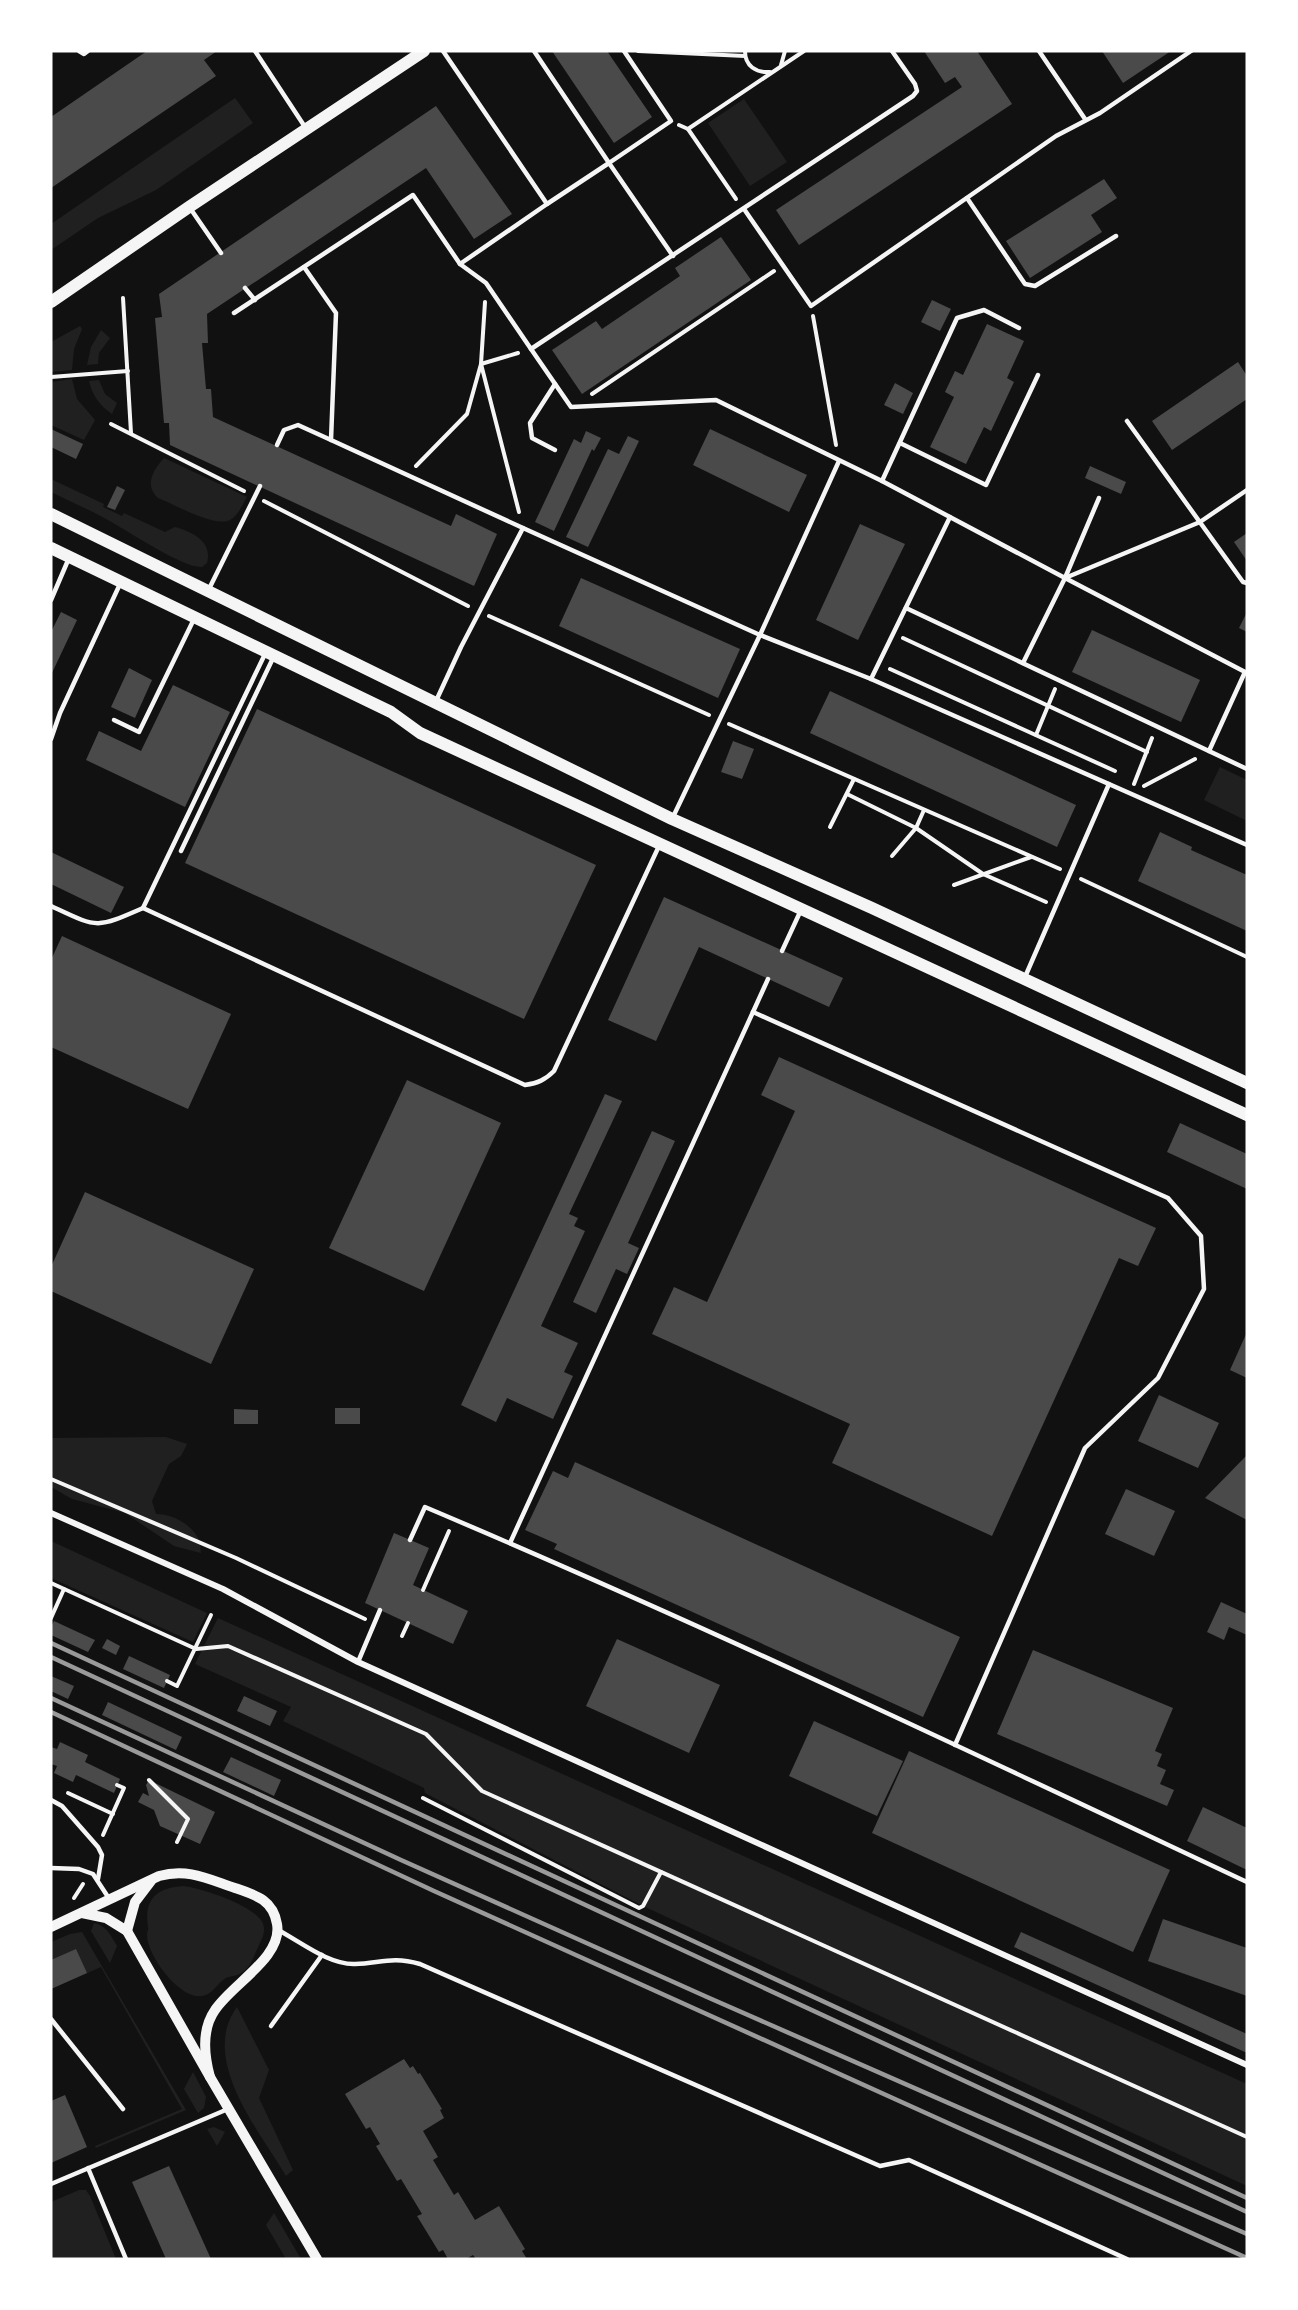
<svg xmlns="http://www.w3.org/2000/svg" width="1298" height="2310" viewBox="0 0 1298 2310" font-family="Montserrat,sans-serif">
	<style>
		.green { fill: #202020 }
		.building { fill: #4a4a4a }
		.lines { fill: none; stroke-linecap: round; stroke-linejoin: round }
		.path { stroke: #f5f5f5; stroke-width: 4 }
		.service { stroke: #f5f5f5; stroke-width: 4.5 }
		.minor { stroke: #f5f5f5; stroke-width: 6 }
		.tertiary { stroke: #f5f5f5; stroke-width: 10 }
		.secondary { stroke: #f5f5f5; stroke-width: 12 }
		.rail { stroke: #9a9a9a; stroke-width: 4.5 }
	</style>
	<rect width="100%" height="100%" fill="#111"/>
	<g class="green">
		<path d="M235 98 253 123 156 190 98 218 51 250V224Z"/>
		<path d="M744 99 787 162 750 186 708 123Z"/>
		<path d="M80 326 82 329 74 349 72 370 51 372V342Z"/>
		<path d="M101 330 110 338 99 353 98 364 87 365 91 347Z"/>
		<path d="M72 379 77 399 95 420 84 440 51 425V382Z"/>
		<path d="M99 380 105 394 117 403 112 414C100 406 92 395 89 381Z"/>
		<path d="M164 458 247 497C242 505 238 516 230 520 215 528 174 504 158 498 144 485 153 470 164 458Z"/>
		<path d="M51 479 104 504 103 507 122 516 124 513 165 532 175 527C192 532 213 541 207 563L202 567C182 568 127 530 106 519 88 509 69 501 51 492Z"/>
		<path d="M1220 767 1247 780V821L1204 800Z"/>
		<path d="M166 1437 187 1444 181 1456 169 1464 152 1501 156 1514C171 1514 190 1523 198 1538 201 1542 200 1548 201 1553L174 1546 125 1513 72 1499 51 1487V1438Z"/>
		<path d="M51 1541 207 1613 193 1642 51 1578Z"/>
		<path d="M218 1618 1247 2084V2186L643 1906 425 1793 424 1788 283 1721 291 1707 195 1664Z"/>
		<path d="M183 1886C201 1888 257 1906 263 1924 266 1932 262 1938 259 1945 254 1955 252 1965 243 1972 238 1976 230 1976 226 1978 217 1983 213 1995 201 1996 179 1999 147 1955 147 1935 147 1932 149 1929 148 1927 144 1899 156 1888 183 1886Z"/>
		<path d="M94 1923C106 1925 111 1936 117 1946L110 1963 91 1931Z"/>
		<path d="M82 1932 186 2110 96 2148 95 2146 182 2109 101 1967 51 1989V1942L70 1934Z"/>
		<path d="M237 2007 269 2070 259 2098 293 2170 286 2176C259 2130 199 2059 237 2007Z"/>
		<path d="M193 2072 206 2097 204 2108 198 2113 184 2089Z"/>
		<path d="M214 2127 225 2132 217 2146 207 2129Z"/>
		<path d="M79 2190H86L90 2196 116 2259H51V2202Z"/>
		<path d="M274 2213 301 2259H286L266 2225Z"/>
	</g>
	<g class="building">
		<path d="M147 51H217L204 60 216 76 51 188V117Z"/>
		<path d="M552 51H607L652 117 614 143Z"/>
		<path d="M924 51H977L1012 104 799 245 776 210 962 87 955 77 945 83Z"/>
		<path d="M1102 51H1171L1123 83Z"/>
		<path d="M436 106 512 214 474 239 426 168 207 314 208 343H202L206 389H211L213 417 451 526 456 514 497 534 474 586 170 445 169 423H164L155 318 162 317 159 294Z"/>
		<path d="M1104 179 1117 198 1091 215 1102 232 1030 278 1006 241Z"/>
		<path d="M721 237 751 280 582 394 552 350 596 321 602 329 680 276 675 268Z"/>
		<path d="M932 300 951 309 940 331 921 322Z"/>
		<path d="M987 324 1024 341 1007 378 1014 382 991 431 984 427 966 464 930 447 954 397 945 392 955 371 963 375Z"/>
		<path d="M1238 362 1247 376V399L1172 450 1152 421Z"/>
		<path d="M895 383 913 393 903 414 884 405Z"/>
		<path d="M51 429 83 444 76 459 51 447Z"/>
		<path d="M710 429 807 475 789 512 693 465Z"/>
		<path d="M586 431 601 438 594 451 592 449 554 531 535 522 574 439 581 443Z"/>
		<path d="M628 436 639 441 588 547 566 537 608 449 619 454Z"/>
		<path d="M1090 466 1126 482 1121 494 1085 478Z"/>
		<path d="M117 486 125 490 115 510 107 507Z"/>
		<path d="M860 524 905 544 858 640 816 620Z"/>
		<path d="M1247 533V561L1234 542Z"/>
		<path d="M581 578 740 649 718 698 559 626Z"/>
		<path d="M61 612 77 620 51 675V632Z"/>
		<path d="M1247 612V632L1239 628Z"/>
		<path d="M1092 630 1200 680 1181 722 1072 672Z"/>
		<path d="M129 668 152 680 135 718 111 707Z"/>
		<path d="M173 685 230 712 185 807 86 760 99 731 141 751Z"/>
		<path d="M830 691 1076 805 1057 847 810 733Z"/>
		<path d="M257 709 596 865 524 1019 185 863Z"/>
		<path d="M733 741 754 749 742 779 721 772Z"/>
		<path d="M1160 832 1192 847 1191 850 1247 875V931L1138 881Z"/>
		<path d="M51 852 124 887 111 913 51 884Z"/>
		<path d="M664 897 843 978 829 1007 699 947 656 1041 608 1020Z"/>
		<path d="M62 936 231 1014 188 1109 51 1047V960Z"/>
		<path d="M779 1057 1156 1228 1138 1266 1119 1258 992 1536 832 1463 850 1424 652 1334 674 1287 707 1302 795 1111 761 1095Z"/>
		<path d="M407 1080 501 1123 424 1291 329 1248Z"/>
		<path d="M605 1094 622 1101 569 1214 578 1218 574 1226 585 1231 541 1326 578 1343 564 1372 573 1376 553 1419 507 1398 496 1422 461 1405Z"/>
		<path d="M1180 1123 1247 1154V1189L1167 1152Z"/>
		<path d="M652 1131 675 1141 628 1243 639 1248 627 1274 616 1269 596 1313 573 1302Z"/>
		<path d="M85 1192 254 1269 211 1364 51 1291V1267Z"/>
		<path d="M1247 1332V1378L1230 1370Z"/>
		<path d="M1159 1395 1219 1423 1198 1468 1138 1441Z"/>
		<rect x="335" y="1408" width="25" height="16"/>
		<path d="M234 1409 258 1410V1424H234Z"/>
		<path d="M1247 1455V1520L1205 1498Z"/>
		<path d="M575 1462 960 1637 923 1717 554 1549 557 1544 525 1530 553 1471 568 1478Z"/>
		<path d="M1126 1489 1175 1511 1154 1556 1105 1534Z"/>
		<path d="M394 1533 429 1548 413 1585 468 1611 453 1644 365 1603Z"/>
		<path d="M1221 1602 1247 1614V1635L1229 1627 1224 1640 1207 1632Z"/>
		<path d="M54 1621 95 1640 88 1652 51 1635V1627Z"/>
		<path d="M107 1639 120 1646 116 1655 102 1648Z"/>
		<path d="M617 1639 720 1685 689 1753 586 1706Z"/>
		<path d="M1033 1650 1173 1708 1155 1751 1162 1754 1157 1766 1166 1770 1160 1784 1174 1790 1167 1806 997 1734Z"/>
		<path d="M129 1656 170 1675 164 1688 123 1669Z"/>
		<path d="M51 1676 74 1686 68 1699 51 1691Z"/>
		<path d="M244 1696 277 1711 270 1726 237 1711Z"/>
		<path d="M108 1702 182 1737 176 1750 102 1715Z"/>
		<path d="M814 1721 903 1761 877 1816 789 1776Z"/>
		<path d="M60 1742 88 1755 85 1762 120 1779 114 1793 76 1775 73 1782 54 1773 57 1766 51 1764V1747L57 1749Z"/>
		<path d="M909 1751 1170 1870 1133 1952 872 1833Z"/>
		<path d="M231 1757 281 1780 274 1796 223 1772Z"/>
		<path d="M149 1780 215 1812 200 1844 160 1826 154 1810 138 1802 143 1793 149 1796 146 1785Z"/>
		<path d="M1203 1807 1247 1828V1870L1187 1841Z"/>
		<path d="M1163 1919 1247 1948V1996L1148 1961Z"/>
		<path d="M1021 1932 1247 2034V2053L1014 1947Z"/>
		<path d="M76 1949 87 1973 51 1989V1960Z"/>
		<path d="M404 2059 410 2068 413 2066 418 2074 420 2073 442 2109 440 2110 444 2118 423 2131 438 2157 433 2160 454 2195 458 2192 475 2220 499 2206 525 2249 522 2251 527 2259H476L473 2255 466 2259H448L443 2250 439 2252 417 2216 422 2214 401 2179 397 2181 376 2146 380 2144 370 2127 366 2129 345 2094Z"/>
		<path d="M65 2095 87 2147 51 2163V2101Z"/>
		<path d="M169 2166 211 2259H166L132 2182Z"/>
	</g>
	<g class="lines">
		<g class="path">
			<path d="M638 51 745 56"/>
			<path d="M745 51C745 66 756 73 770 72"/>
			<path d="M781 65 785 51"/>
			<path d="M679 125 688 129 804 51"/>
			<path d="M688 129 736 199"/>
			<path d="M123 298 131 433"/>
			<path d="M485 302 481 364 519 512"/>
			<path d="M813 316 836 445"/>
			<path d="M51 377 128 371"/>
			<path d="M592 394 774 271"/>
			<path d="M111 424 244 491"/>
			<path d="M416 466 467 414 481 364 518 353"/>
			<path d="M264 501 468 606"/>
			<path d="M489 616 709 715"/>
			<path d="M903 638 1147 752"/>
			<path d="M890 669 1115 771"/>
			<path d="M729 724 1060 869"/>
			<path d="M1036 735 1055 689"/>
			<path d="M1134 784 1152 738"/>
			<path d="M1144 786 1195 759"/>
			<path d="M847 794 916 828 983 874 1046 902"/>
			<path d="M830 827 854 779"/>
			<path d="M892 856 916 828 924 810"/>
			<path d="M1081 879 1247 957"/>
			<path d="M954 885 1031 857"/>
			<path d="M51 1479 236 1558 365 1619"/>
			<path d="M51 1583 196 1649 228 1646 426 1734 482 1791 1247 2137"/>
			<path d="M423 1590 449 1531"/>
			<path d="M51 1618 64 1589"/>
			<path d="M402 1636 408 1623"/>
			<path d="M167 1681 177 1686 211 1615"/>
			<path d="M149 1780 188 1819 177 1842"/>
			<path d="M68 1793 113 1814"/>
			<path d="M423 1798 639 1908 643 1906 661 1872"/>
			<path d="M103 1835 124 1788 117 1785"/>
			<path d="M74 1898 83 1884"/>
		</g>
		<g class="service">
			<path d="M79 51 84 54 88 51"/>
			<path d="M255 51 305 127"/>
			<path d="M534 51 609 163 671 121 624 51"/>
			<path d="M1039 51 1085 119"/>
			<path d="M967 198 1025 284 1035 286 1116 236"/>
			<path d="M547 204 609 163 673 256"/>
			<path d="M190 208 221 253"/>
			<path d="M744 209 811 306 1056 136 1100 113 1191 51"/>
			<path d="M460 264 486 283 531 349 913 96 917 91 915 84 892 51"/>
			<path d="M304 267 336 313 331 440 523 528 461 647 436 701"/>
			<path d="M245 288 255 300"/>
			<path d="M234 313 413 195 460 264 547 204 443 51"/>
			<path d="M531 349 571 407 716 400 882 481 1065 578 1200 522 1247 490"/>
			<path d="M1127 421 1243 582 1247 583"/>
			<path d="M900 443 986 485 1038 375"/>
			<path d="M277 445 284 430 298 425 331 440"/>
			<path d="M555 450 532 438 530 423 555 384"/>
			<path d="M882 481 957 318 984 310 1019 328"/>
			<path d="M523 528 760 635 871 679 1247 845"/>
			<path d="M1065 578 1247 673"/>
			<path d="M208 591 260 486"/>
			<path d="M51 600 69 558"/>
			<path d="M906 608 1247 769"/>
			<path d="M1023 663 1065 578 1099 498"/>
			<path d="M871 679 950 517"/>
			<path d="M114 720 139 732 194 619"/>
			<path d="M51 739 60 713 120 584"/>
			<path d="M1209 751 1245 672"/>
			<path d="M673 817 760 635 839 461"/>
			<path d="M181 851 274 656"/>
			<path d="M51 906C98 928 95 929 143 908L265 654"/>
			<path d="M143 908 525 1085C538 1083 545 1080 554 1071L659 846"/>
			<path d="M782 951 801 910"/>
			<path d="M1025 977 1109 784"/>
			<path d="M753 1012 768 979"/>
			<path d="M410 1540 425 1507C702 1624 975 1754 1247 1882"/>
			<path d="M510 1543 753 1012 1168 1198 1201 1236 1204 1289 1158 1378 1085 1448 955 1745"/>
			<path d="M358 1662 380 1610"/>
			<path d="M51 1800 62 1806 98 1847 102 1855 98 1879"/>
			<path d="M51 1868 79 1869 93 1874 110 1900"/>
			<path d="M278 1930C301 1942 329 1965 355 1964 381 1963 392 1956 420 1964L880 2166 909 2160 1127 2259"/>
			<path d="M51 2019 123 2109"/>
			<path d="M271 2026 322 1955"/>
			<path d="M88 2168 126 2259"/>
			<path d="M51 2184 228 2109"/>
		</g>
		<path class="minor" d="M51 1513 223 1589 358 1662 1247 2065"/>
		<g class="tertiary">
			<path d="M82 1913 106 1918 127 1931 210 2077 317 2259"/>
			<path d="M51 1927 159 1876C188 1868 208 1879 235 1888 256 1895 273 1900 277 1924 283 1957 232 1984 215 2010 201 2030 204 2055 210 2077"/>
			<path d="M127 1931 135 1902 151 1881"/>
		</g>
		<g class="secondary">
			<path d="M51 302 189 207 424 51"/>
			<path d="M51 514 672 819 872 908 1247 1083"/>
			<path d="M51 548 391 712 420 733 1247 1115"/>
		</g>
		<g class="rail">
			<path d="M51 1643 1247 2198"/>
			<path d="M51 1657 1247 2212"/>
			<path d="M51 1698 401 1860 707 1997 1247 2234"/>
			<path d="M51 1712 434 1891 1247 2258"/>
		</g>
	</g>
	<rect width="1298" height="2310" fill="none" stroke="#ffffff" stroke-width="105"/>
</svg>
